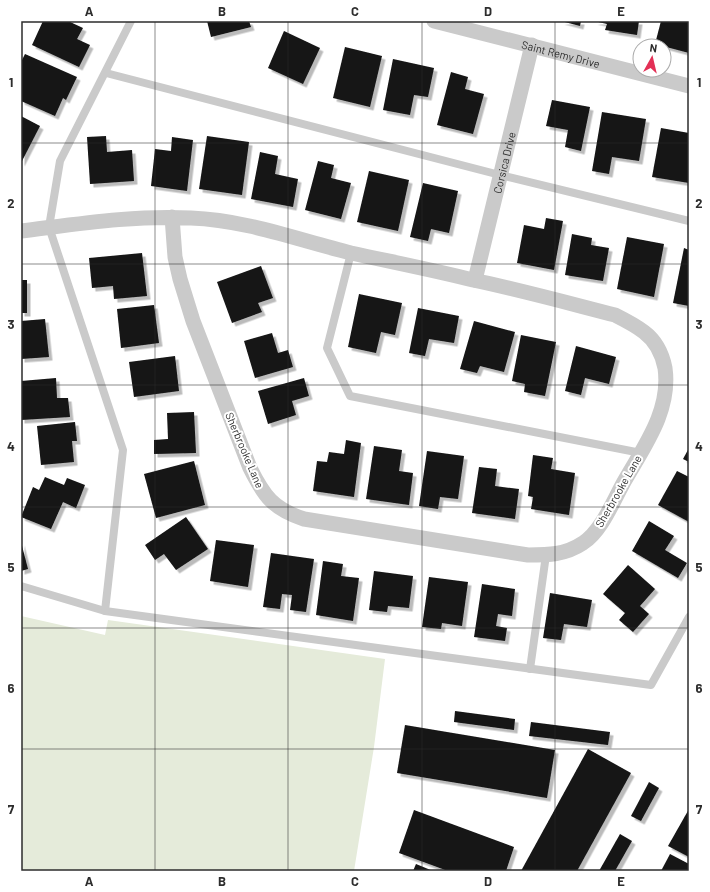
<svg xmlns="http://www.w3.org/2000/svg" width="710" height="892" viewBox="0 0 710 892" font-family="Barlow,sans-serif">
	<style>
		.green { fill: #e5ebda }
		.building { fill: #141414; filter: url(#shadow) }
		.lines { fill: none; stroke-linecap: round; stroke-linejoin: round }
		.lane { stroke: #cacaca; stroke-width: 8 }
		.street { stroke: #cacaca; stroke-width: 15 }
		.grid { fill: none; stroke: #2d2d2d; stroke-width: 1; stroke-opacity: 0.55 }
		.labels { text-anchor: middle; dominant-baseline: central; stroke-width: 4; stroke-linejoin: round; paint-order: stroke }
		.street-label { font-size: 11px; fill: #2d2d2d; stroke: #fff }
		.neatline { fill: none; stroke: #2d2d2d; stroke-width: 1.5 }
		.grid-label { font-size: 13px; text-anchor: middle; font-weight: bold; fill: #2d2d2d }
	</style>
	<defs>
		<filter id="shadow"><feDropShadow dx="3.5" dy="3.5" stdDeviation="0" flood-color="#0004"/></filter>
	</defs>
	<rect width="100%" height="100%" fill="#fff"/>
	<path class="green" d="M21 616 105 635 108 620 385 659 374 747 354 871H21Z"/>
	<g class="building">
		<path d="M43 21H68L83 28 77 39 90 45 79 67 32 45Z"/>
		<path d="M207 21H249L251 27 211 37Z"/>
		<path d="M561 21H581L580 26Z"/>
		<path d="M594 21H639L637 35 605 30 607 24Z"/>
		<path d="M661 21H689V53L655 44Z"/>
		<path d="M284 31 320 48 303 84 268 68Z"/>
		<path d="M345 47 382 56 370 107 333 98Z"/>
		<path d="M25 54 77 77 66 100 63 98 55 116 21 101V62Z"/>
		<path d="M393 59 434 68 428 97 414 95 410 115 383 110Z"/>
		<path d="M451 72 468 77 465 89 484 94 473 134 437 125Z"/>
		<path d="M552 100 590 107 581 151 565 147 568 130 546 126Z"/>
		<path d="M602 112 646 119 639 161 612 157 609 174 592 171Z"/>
		<path d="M21 116 40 126 21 163Z"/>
		<path d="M661 128 689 133V183L652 177Z"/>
		<path d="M106 136 107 152 132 150 134 181 90 184 87 137Z"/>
		<path d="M207 136 249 142 242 195 199 189Z"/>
		<path d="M172 137 193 140 187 191 151 186 155 149 171 151Z"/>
		<path d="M260 152 278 156 275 174 298 179 293 207 251 199Z"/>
		<path d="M318 161 334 165 331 178 351 183 341 219 305 210Z"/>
		<path d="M369 171 409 180 398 231 357 222Z"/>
		<path d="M423 183 458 191 449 233 431 229 428 241 410 237Z"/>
		<path d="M546 218 563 221 554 270 517 263 524 225 544 229Z"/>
		<path d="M572 234 592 238 591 245 609 248 603 281 565 275Z"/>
		<path d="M627 237 664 244 654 297 617 289Z"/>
		<path d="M684 248 689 250V306L673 303Z"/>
		<path d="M142 253 147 296 114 299 113 286 92 288 89 258Z"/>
		<path d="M261 266 273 298 258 303 262 312 232 323 217 282Z"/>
		<rect x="21" y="280" width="6" height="33"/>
		<path d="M359 294 402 303 395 335 381 332 376 353 348 347Z"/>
		<path d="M154 305 159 343 121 348 117 309Z"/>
		<path d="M418 308 459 316 454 343 429 339 425 356 409 353Z"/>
		<path d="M45 319 49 357 21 359V321Z"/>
		<path d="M474 321 515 332 504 372 480 366 477 373 460 369Z"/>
		<path d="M272 333 278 353 288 350 293 367 255 378 244 341Z"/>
		<path d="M521 335 556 342 545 396 524 392 525 384 512 381Z"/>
		<path d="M576 346 616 357 609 384 585 378 581 395 565 391Z"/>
		<path d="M175 356 179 391 134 397 129 362Z"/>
		<path d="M56 378 57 398H68L70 417 21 420V381Z"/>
		<path d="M304 378 309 396 292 401 296 415 268 424 258 391Z"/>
		<path d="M194 412 196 453 154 454V440L168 439 167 413Z"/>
		<path d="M75 422 77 441H72L74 462 41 465 37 426Z"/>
		<path d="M346 440 361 443 354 497 313 491 317 461 327 462 329 452 344 454Z"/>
		<path d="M374 446 402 450 399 471 413 473 409 505 366 499Z"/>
		<path d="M689 448V462L683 459Z"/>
		<path d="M427 451 464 456 458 499 440 497 438 509 419 506Z"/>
		<path d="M533 455 553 458 551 469 575 473 569 515 531 509 533 497 528 496Z"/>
		<path d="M194 461 205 505 156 518 144 474Z"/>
		<path d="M479 467 497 469 495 486 519 489 515 519 472 513Z"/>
		<path d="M677 471 689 477V522L658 505Z"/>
		<path d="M45 477 64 485 67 478 85 485 76 508 63 502 51 529 21 517 33 487 39 490Z"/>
		<path d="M186 517 208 549 176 570 164 554 155 560 145 545Z"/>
		<path d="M649 521 674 536 665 550 687 563 678 578 632 551Z"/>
		<path d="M216 540 254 545 248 587 210 581Z"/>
		<path d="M21 542 28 569 21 571Z"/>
		<path d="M271 553 314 559 306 612 290 610 292 595 282 594 280 609 263 607Z"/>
		<path d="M323 561 343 564 341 576 359 578 353 621 316 615Z"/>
		<path d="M628 565 655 589 640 606 649 614 633 632 619 620 625 613 603 594Z"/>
		<path d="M374 571 413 576 409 608 388 606 387 612 369 610Z"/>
		<path d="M429 577 468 582 462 626 442 623 441 629 422 627Z"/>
		<path d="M482 584 515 589 512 616 498 614 496 626 507 628 505 641 474 637Z"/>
		<path d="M550 593 592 600 587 627 564 624 561 640 543 638Z"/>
		<path d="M455 711 515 719 514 730 454 722Z"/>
		<path d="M531 722 610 732 608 745 529 736Z"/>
		<path d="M405 725 555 750 547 798 397 773Z"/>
		<path d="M588 749 631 773 577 871H521Z"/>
		<path d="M649 782 659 788 641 821 631 816Z"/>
		<path d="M689 809V857L668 846Z"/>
		<path d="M414 810 514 847 506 871H448L399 853Z"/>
		<path d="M620 834 632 841 615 871H599Z"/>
		<path d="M670 854 689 864V871H661Z"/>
		<path d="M416 864 433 871H413Z"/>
	</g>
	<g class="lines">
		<g class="lane">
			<path d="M106 73 500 175 689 221"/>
			<path d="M351 253 327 348 350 396 641 453"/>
			<path d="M21 586 105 611 651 685 689 617"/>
			<path d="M105 611 123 450 49 227 60 161 131 21"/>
			<path d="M530 669 546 555"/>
		</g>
		<g class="street">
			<path id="s1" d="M434 21 689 86"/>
			<path d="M21 231C78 224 134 215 191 218 246 220 298 240 351 253 392 262 433 270 473 280 521 290 568 303 615 315 625 320 635 325 644 332 656 341 662 353 665 368 671 410 645 445 625 480 614 499 602 531 583 543 565 555 548 555 528 555L304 519C273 509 264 496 250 468L193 321 180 279 175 257 172 217"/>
			<path id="s2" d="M475 280 532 45"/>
		</g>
	</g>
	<path class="grid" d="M155 21V871M288 21V871M422 21V871M555 21V871M21 143H689M21 264H689M21 385H689M21 507H689M21 628H689M21 749H689"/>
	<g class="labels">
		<g class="street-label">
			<text stroke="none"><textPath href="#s1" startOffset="131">Saint Remy Drive</textPath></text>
			<text stroke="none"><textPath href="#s2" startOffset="121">Corsica Drive</textPath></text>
			<text transform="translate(245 450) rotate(67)">Sherbrooke Lane</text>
			<text transform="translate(618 491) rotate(-60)">Sherbrooke Lane</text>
		</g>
	</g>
	<rect width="710" height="892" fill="none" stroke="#ffffff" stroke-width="44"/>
	<g transform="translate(652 58) rotate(8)"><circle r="19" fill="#ffffff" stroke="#ababab"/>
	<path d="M0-3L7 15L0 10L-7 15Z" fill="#e33056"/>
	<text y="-6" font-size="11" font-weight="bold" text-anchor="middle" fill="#2d2d2d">N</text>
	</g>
	<rect x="22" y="22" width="666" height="848" class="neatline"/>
	<g class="grid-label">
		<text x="89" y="16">A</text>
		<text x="222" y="16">B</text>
		<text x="355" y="16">C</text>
		<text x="488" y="16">D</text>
		<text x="621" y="16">E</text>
		<text x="11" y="87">1</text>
		<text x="699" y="87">1</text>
		<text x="11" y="208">2</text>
		<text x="699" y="208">2</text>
		<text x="11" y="329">3</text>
		<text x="699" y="329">3</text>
		<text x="11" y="451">4</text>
		<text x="699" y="451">4</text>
		<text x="11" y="572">5</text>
		<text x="699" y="572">5</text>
		<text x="11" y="693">6</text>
		<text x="699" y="693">6</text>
		<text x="11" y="814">7</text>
		<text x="699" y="814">7</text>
		<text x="89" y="886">A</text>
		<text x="222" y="886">B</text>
		<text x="355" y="886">C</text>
		<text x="488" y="886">D</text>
		<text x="621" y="886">E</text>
	</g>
</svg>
